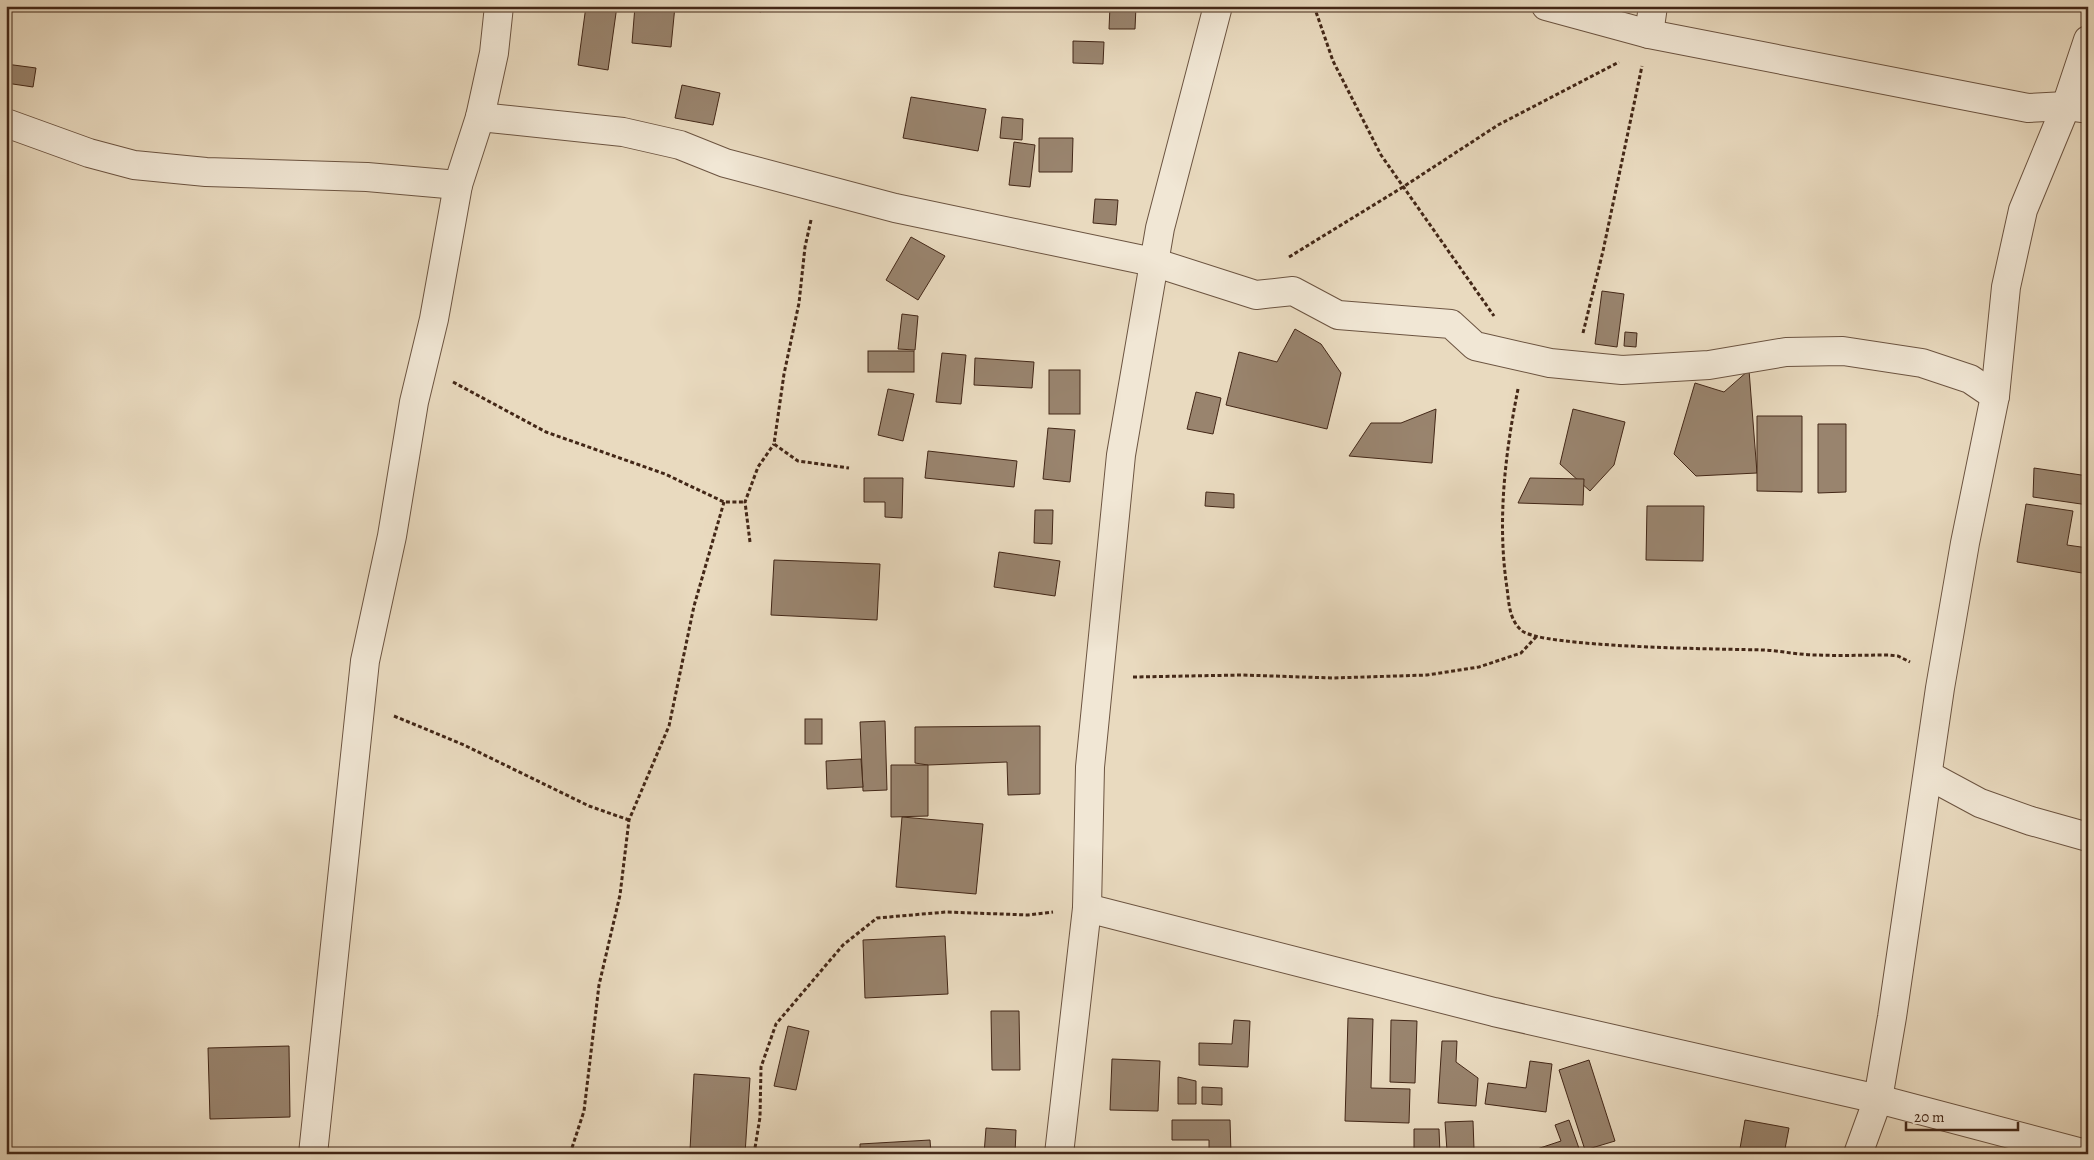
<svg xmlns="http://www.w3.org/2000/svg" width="2094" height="1160" viewBox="0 0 2094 1160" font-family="Alegreya,serif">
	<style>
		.building { fill: #99846e; stroke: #432717 }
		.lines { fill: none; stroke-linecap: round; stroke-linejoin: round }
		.minor-casing { stroke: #6c5441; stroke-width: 30 }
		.path { stroke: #432717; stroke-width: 3; stroke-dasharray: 4 2.5; stroke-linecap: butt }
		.minor { stroke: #f1e7d5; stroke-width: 28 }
	</style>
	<rect width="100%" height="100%" fill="#e9dabf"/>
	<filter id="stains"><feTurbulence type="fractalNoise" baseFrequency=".004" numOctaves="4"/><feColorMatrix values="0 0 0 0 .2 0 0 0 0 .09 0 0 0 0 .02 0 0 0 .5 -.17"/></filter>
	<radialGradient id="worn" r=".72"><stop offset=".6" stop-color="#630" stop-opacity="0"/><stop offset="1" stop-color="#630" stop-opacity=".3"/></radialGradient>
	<g class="building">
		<path d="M586 6H617L608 70 578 65Z"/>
		<path d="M635 6H675L671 47 632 43Z"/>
		<path d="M737 6H762L761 12Z"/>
		<path d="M1110 6H1136L1135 29H1109Z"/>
		<path d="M1073 41 1104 42 1103 64 1073 63Z"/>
		<path d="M6 64 36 68 33 87 6 83Z"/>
		<path d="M682 85 720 93 713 125 675 118Z"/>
		<path d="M911 97 986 109 978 151 903 138Z"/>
		<path d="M1002 117 1023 119 1022 140 1000 138Z"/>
		<path d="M1039 138H1073L1072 172H1039Z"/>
		<path d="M1014 142 1035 145 1030 187 1009 185Z"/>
		<path d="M1095 199 1118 200 1116 225 1093 223Z"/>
		<path d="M911 237 945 256 918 300 886 280Z"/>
		<path d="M1602 291 1624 294 1617 347 1595 344Z"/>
		<path d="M902 314 918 316 915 350 898 349Z"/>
		<path d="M1295 329 1321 344 1341 373 1327 429 1226 405 1239 352 1277 362Z"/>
		<path d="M1625 332 1637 333 1636 347 1624 346Z"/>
		<rect x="868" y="351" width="46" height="21"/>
		<path d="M942 353 966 355 961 404 936 402Z"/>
		<path d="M975 358 1034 362 1032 388 974 385Z"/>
		<rect x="1049" y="370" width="31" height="44"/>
		<path d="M1749 370 1757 473 1696 476 1674 454 1695 383 1724 392Z"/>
		<path d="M888 389 914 394 903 441 878 435Z"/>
		<path d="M1196 392 1221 398 1213 434 1187 429Z"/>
		<path d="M1436 409 1432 463 1349 456 1371 423H1401Z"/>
		<path d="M1573 409 1625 422 1614 465 1590 491 1560 464Z"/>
		<path d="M1757 416H1802V492L1757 491Z"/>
		<path d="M1818 424H1846V492L1818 493Z"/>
		<path d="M1048 428 1075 430 1070 482 1043 479Z"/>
		<path d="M928 451 1017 461 1014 487 925 478Z"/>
		<path d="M2034 468 2088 476V505L2033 497Z"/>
		<path d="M864 478H903L902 518 885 517V502H864Z"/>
		<path d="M1530 478 1584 479 1583 505 1518 503Z"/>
		<path d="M1206 492 1234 494V508L1205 506Z"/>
		<path d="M2026 504 2073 511 2067 545 2088 548V574L2017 562Z"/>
		<path d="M1647 506H1704L1703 561 1646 560Z"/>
		<path d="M1035 510H1053L1052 544 1034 543Z"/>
		<path d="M999 552 1060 561 1055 596 994 587Z"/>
		<path d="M774 560 880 564 877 620 771 615Z"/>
		<rect x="805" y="719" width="17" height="25"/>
		<path d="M885 721 887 790 863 791 860 722Z"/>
		<path d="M1040 726V794L1008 795 1007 762 928 765 915 763V727Z"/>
		<path d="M861 759 863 787 827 789 826 761Z"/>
		<path d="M891 765H928V816L891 817Z"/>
		<path d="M902 817 983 824 976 894 896 887Z"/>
		<path d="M945 936 948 994 865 998 863 940Z"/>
		<path d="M991 1011H1019L1020 1070H992Z"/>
		<path d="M1348 1018 1373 1019 1371 1088 1410 1089 1409 1123 1345 1121Z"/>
		<path d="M1234 1020 1250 1021 1248 1067 1199 1065V1043L1232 1044Z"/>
		<path d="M1391 1020 1417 1021 1415 1083 1390 1082Z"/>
		<path d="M788 1026 809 1031 796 1090 774 1086Z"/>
		<path d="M1442 1041H1457L1456 1062 1478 1078 1476 1106 1438 1103Z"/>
		<path d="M289 1046 290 1117 210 1119 208 1048Z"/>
		<path d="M1112 1059 1160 1061 1158 1111 1110 1110Z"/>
		<path d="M1589 1060 1615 1141 1585 1150 1559 1070Z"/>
		<path d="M1530 1061 1552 1064 1546 1112 1485 1104 1488 1083 1526 1088Z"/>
		<path d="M694 1074 750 1078 745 1154 690 1150Z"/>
		<path d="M1178 1077 1196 1081V1104H1178Z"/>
		<path d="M1202 1087 1222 1088V1105L1202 1104Z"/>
		<path d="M1172 1120H1230L1231 1154H1209V1140H1172Z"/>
		<path d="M1569 1120 1581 1154H1539L1537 1149 1561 1141 1555 1125Z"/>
		<path d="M1745 1120 1789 1128 1784 1154H1739Z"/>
		<path d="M1473 1121 1474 1149 1447 1151 1445 1122Z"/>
		<path d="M986 1128 1016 1130 1015 1154H984Z"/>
		<path d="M1414 1129H1439L1440 1154H1414Z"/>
		<path d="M930 1140 931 1154H860V1144Z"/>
	</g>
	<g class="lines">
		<defs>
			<g id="minor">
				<path d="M1546 6 1649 34 2028 108 2066 106 2088 109"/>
				<path d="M1649 34 1653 6"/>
				<path d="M480 117 623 132 680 145 725 163 895 208 1153 262 1256 295 1293 291 1338 315 1451 324 1475 346 1550 363 1622 370 1709 365 1786 352 1843 351 1922 363 1970 379 1995 396"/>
				<path d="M6 123 89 153 134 165 206 172 367 177 458 185"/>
				<path d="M1928 775 1980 803 2031 821 2088 837"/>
				<path d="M1087 908 1494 1012 1878 1099 2086 1154"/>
				<path d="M313 1154 365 661 392 536 414 402 434 319 458 185 480 117 494 53 499 6"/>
				<path d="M1059 1154 1087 908 1090 767 1121 455 1160 228 1218 6"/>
				<path d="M1858 1154 1878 1099 1892 1017 1940 688 1965 543 1995 396 2006 287 2023 210 2066 106 2088 40"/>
			</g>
		</defs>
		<use href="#minor" class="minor-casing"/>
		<g class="path">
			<path d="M1314 6 1333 61 1381 155 1494 316"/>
			<path d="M811 220 805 247 799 303 784 374 774 444 798 461 849 468"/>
			<path d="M1289 257 1403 187 1498 125 1619 62"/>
			<path d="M1583 333 1603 251 1642 66"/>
			<path d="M453 382 546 432 665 474 724 502H745"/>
			<path d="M1518 389C1505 454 1497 522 1507 588 1509 603 1509 619 1521 630 1539 648 1729 649 1764 650 1782 651 1799 655 1817 655 1841 656 1865 655 1889 655L1898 656 1910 662"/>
			<path d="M750 542 745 502 758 467 774 444"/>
			<path d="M1133 677 1242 675 1333 678 1427 675 1479 667 1521 653 1536 637"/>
			<path d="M394 716 464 745 589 806 629 820"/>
			<path d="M570 1154 584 1111 599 985 620 895 629 820 669 726 694 606 724 502"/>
			<path d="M754 1154 760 1117 761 1067 776 1024 843 945 877 918 946 912 1028 915 1053 912"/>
		</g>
		<use href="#minor" class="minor"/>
	</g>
	<rect width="2094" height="1160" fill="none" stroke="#e9dabf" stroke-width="25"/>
	<rect x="8" y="8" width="2079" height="1145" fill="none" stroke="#432717" stroke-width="2.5"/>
	<rect x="12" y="12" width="2069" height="1135" fill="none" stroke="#432717"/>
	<path d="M1906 1122v8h112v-8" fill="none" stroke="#432717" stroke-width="2.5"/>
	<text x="1914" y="1122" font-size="15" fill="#432717" stroke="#f1e7d5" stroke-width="4" paint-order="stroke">20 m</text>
	<rect width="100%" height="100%" filter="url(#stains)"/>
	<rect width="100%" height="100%" fill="url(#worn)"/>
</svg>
